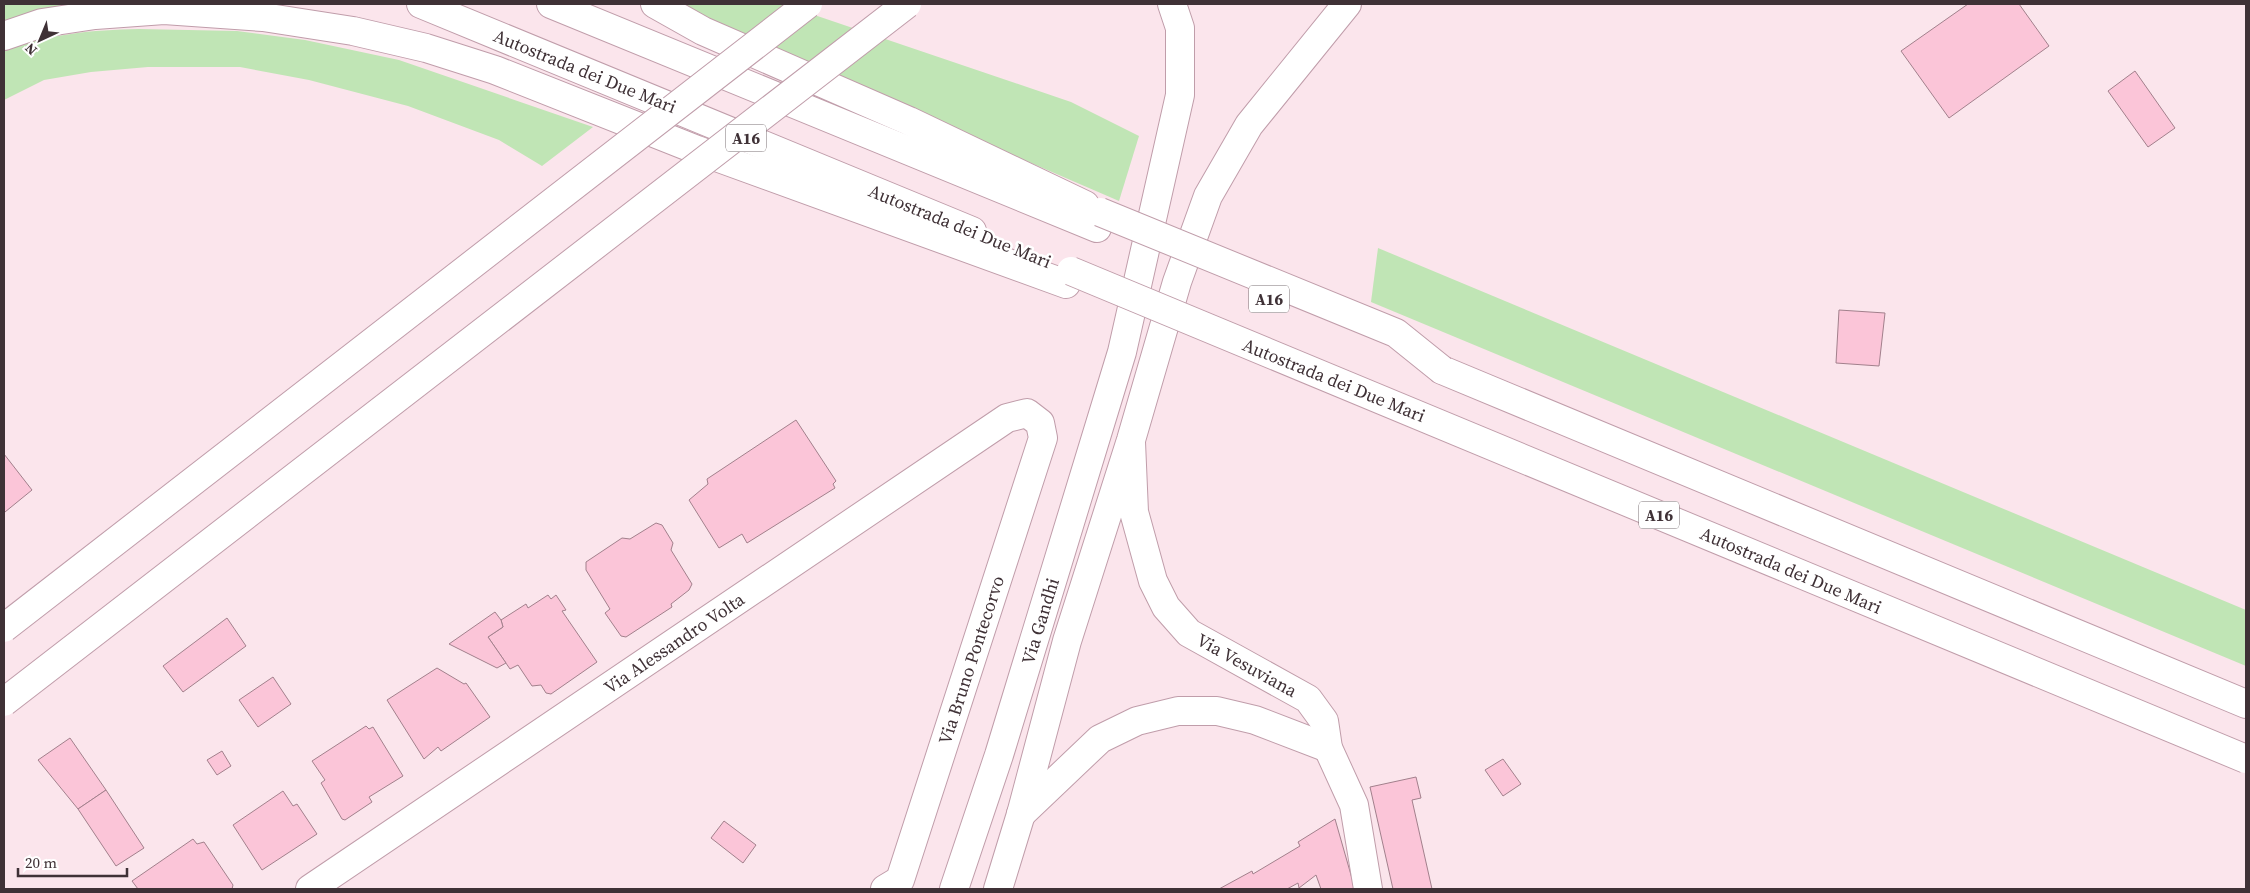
<svg xmlns="http://www.w3.org/2000/svg" width="2250" height="893" viewBox="0 0 2250 893" font-family="'Source Serif 4',serif">
	<style>
		.green { fill: #c0e5b5 }
		.building { fill: #fbc5d8; stroke: #a2808c }
		.lines { fill: none; stroke-linecap: round; stroke-linejoin: round }
		.street-casing { stroke: #c09daa; stroke-width: 30 }
		.secondary-casing { stroke: #c09daa; stroke-width: 30 }
		.highway-casing { stroke: #c09daa; stroke-width: 30 }
		.street { stroke: #fff; stroke-width: 28 }
		.secondary { stroke: #fff; stroke-width: 28 }
		.highway { stroke: #fff; stroke-width: 28 }
		.highway-bridge-casing { stroke: #c09daa; stroke-width: 30; stroke-linecap: butt }
		.highway-bridge { stroke: #fff; stroke-width: 28 }
		.labels { text-anchor: middle; dominant-baseline: central; stroke-width: 5; stroke-linejoin: round; paint-order: stroke }
		.shield { fill: #fff; stroke: #796f72; stroke-width: 1 }
		.shield-label { font-size: 16px; font-weight: bold; fill: #3f3136 }
		.street-label { font-size: 18px; fill: #3f3136; stroke: #fff }
	</style>
	<rect width="100%" height="100%" fill="#fbe5ec"/>
	<g class="green">
		<path d="M4 4H73L31 12 4 21Z"/>
		<path d="M674 4H782L1071 102 1139 136 1119 201 703 21Z"/>
		<path d="M139 29 237 31 305 40 399 60 593 127 542 166 499 140 408 106 309 80 240 67H148L91 72 44 80 4 100V50C50 34 91 30 139 29Z"/>
		<path d="M1378 248 2246 610V666L1371 302Z"/>
	</g>
	<g class="building">
		<path d="M1968 4H2019L2049 46 1949 118 1901 51Z"/>
		<path d="M2135 71 2175 128 2148 147 2108 91Z"/>
		<path d="M1839 310 1885 313 1879 366 1836 363Z"/>
		<path d="M796 420 836 481 833 484 835 488 747 543 742 534 719 548 689 500 708 484 707 479Z"/>
		<path d="M4 454 32 490 5 512 4 511Z"/>
		<path d="M656 523 662 525 673 543 671 550 692 584 689 590 671 604 672 607 626 637 621 636 605 613 610 609 586 570V562L622 538 630 539Z"/>
		<path d="M548 595 551 599 556 595 566 610 562 611 597 662 551 694 546 693 541 685 532 686 518 665 510 669 488 637 503 627 501 620 526 604 528 608Z"/>
		<path d="M495 612 501 620 503 627 488 637 506 663 497 668 449 644Z"/>
		<path d="M227 618 246 646 183 692 163 666Z"/>
		<path d="M437 668 464 684 466 683 490 717 441 751 438 747 424 759 387 700Z"/>
		<path d="M273 677 291 704 258 727 239 700Z"/>
		<path d="M366 726 369 729 373 727 403 776 369 797 372 802 345 820 342 819 321 783 325 780 312 761Z"/>
		<path d="M70 738 106 790 78 809 38 760Z"/>
		<path d="M222 751 231 766 217 775 207 760Z"/>
		<path d="M1503 759 1521 784 1503 796 1485 770Z"/>
		<path d="M1416 777 1421 798 1412 800 1432 889H1393L1370 787Z"/>
		<path d="M106 790 144 848 116 866 78 809Z"/>
		<path d="M283 791 293 806 297 804 317 834 262 870 233 825Z"/>
		<path d="M1335 819 1355 889H1321L1316 875 1299 888 1298 883 1287 889H1219L1252 871 1253 874 1300 846 1298 842Z"/>
		<path d="M724 821 756 845 743 863 711 838Z"/>
		<path d="M193 839 197 844 204 842 233 885 232 889H138L132 881Z"/>
	</g>
	<g class="lines">
		<defs>
			<g id="street">
				<path d="M1131 442 1134 512 1153 581 1166 607 1189 633 1308 699 1324 721 1328 748 1354 805 1368 889"/>
				<path d="M1021 814 1100 739 1137 721 1178 711H1217L1255 720 1328 748"/>
				<path d="M310 889 1007 418 1027 413 1040 423 1043 438 900 880 885 889"/>
			</g>
			<g id="secondary">
				<path d="M954 889 999 755 1122 352 1180 95V28L1172 4"/>
				<path d="M998 889 1021 814 1067 641 1131 440 1177 282 1208 196 1249 125 1347 4"/>
			</g>
			<g id="highway">
				<path d="M421 4 972 231"/>
				<path d="M551 4 1097 228"/>
				<path d="M655 4 703 31 909 121 1085 205"/>
				<path d="M4 36 42 23 95 15 164 10 263 17 353 31 426 48 495 70 697 150 1066 284"/>
				<path d="M1442 370 2246 704"/>
			</g>
		</defs>
		<use href="#street" class="street-casing"/>
		<use href="#secondary" class="secondary-casing"/>
		<use href="#highway" class="highway-casing"/>
		<use href="#street" class="street"/>
		<use href="#secondary" class="secondary"/>
		<use href="#highway" class="highway"/>
		<defs>
			<g id="highway-bridge">
				<path d="M1100 212 1396 333 1442 370"/>
				<path d="M1071 271 2246 759"/>
				<path d="M4 628 808 4"/>
				<path d="M4 702 907 4"/>
			</g>
		</defs>
		<use href="#highway-bridge" class="highway-bridge-casing"/>
		<use href="#highway-bridge" class="highway-bridge"/>
	</g>
	<g class="labels">
		<g class="shield">
			<rect x="726" y="124.5" width="40" height="27" rx="4"/>
			<rect x="1249" y="285.5" width="40" height="27" rx="4"/>
			<rect x="1639" y="501.5" width="40" height="27" rx="4"/>
		</g>
		<g class="shield-label">
			<text x="746" y="138">A16</text>
			<text x="1269" y="299">A16</text>
			<text x="1659" y="515">A16</text>
		</g>
		<g class="street-label">
			<text transform="translate(585 71) rotate(22)">Autostrada dei Due Mari</text>
			<text transform="translate(960 226) rotate(22)">Autostrada dei Due Mari</text>
			<text transform="translate(1334 380) rotate(22)">Autostrada dei Due Mari</text>
			<text transform="translate(1791 570) rotate(23)">Autostrada dei Due Mari</text>
			<text transform="translate(1040 621) rotate(-73)">Via Gandhi</text>
			<text transform="translate(674 643) rotate(-34)">Via Alessandro Volta</text>
			<text transform="translate(971 660) rotate(-72)">Via Bruno Pontecorvo</text>
			<text transform="translate(1247 665) rotate(29)">Via Vesuviana</text>
		</g>
	</g>
	<rect width="2250" height="893" fill="none" stroke="#3f3136" stroke-width="10"/>
	<g transform="translate(40 40) rotate(224)" stroke="#ffffff" stroke-width="4" paint-order="stroke">
	<path d="M0-4L9 19L0 12L-9 19Z" fill="#3f3136"/>
	<text y="-8" font-size="14" font-weight="bold" text-anchor="middle" fill="#3f3136">N</text>
	</g>
	<path d="M18 868v8h109v-8" fill="none" stroke="#3f3136" stroke-width="2.5"/>
	<text x="25" y="868" font-size="15" fill="#3f3136" stroke="#ffffff" stroke-width="4" paint-order="stroke">20 m</text>
</svg>
